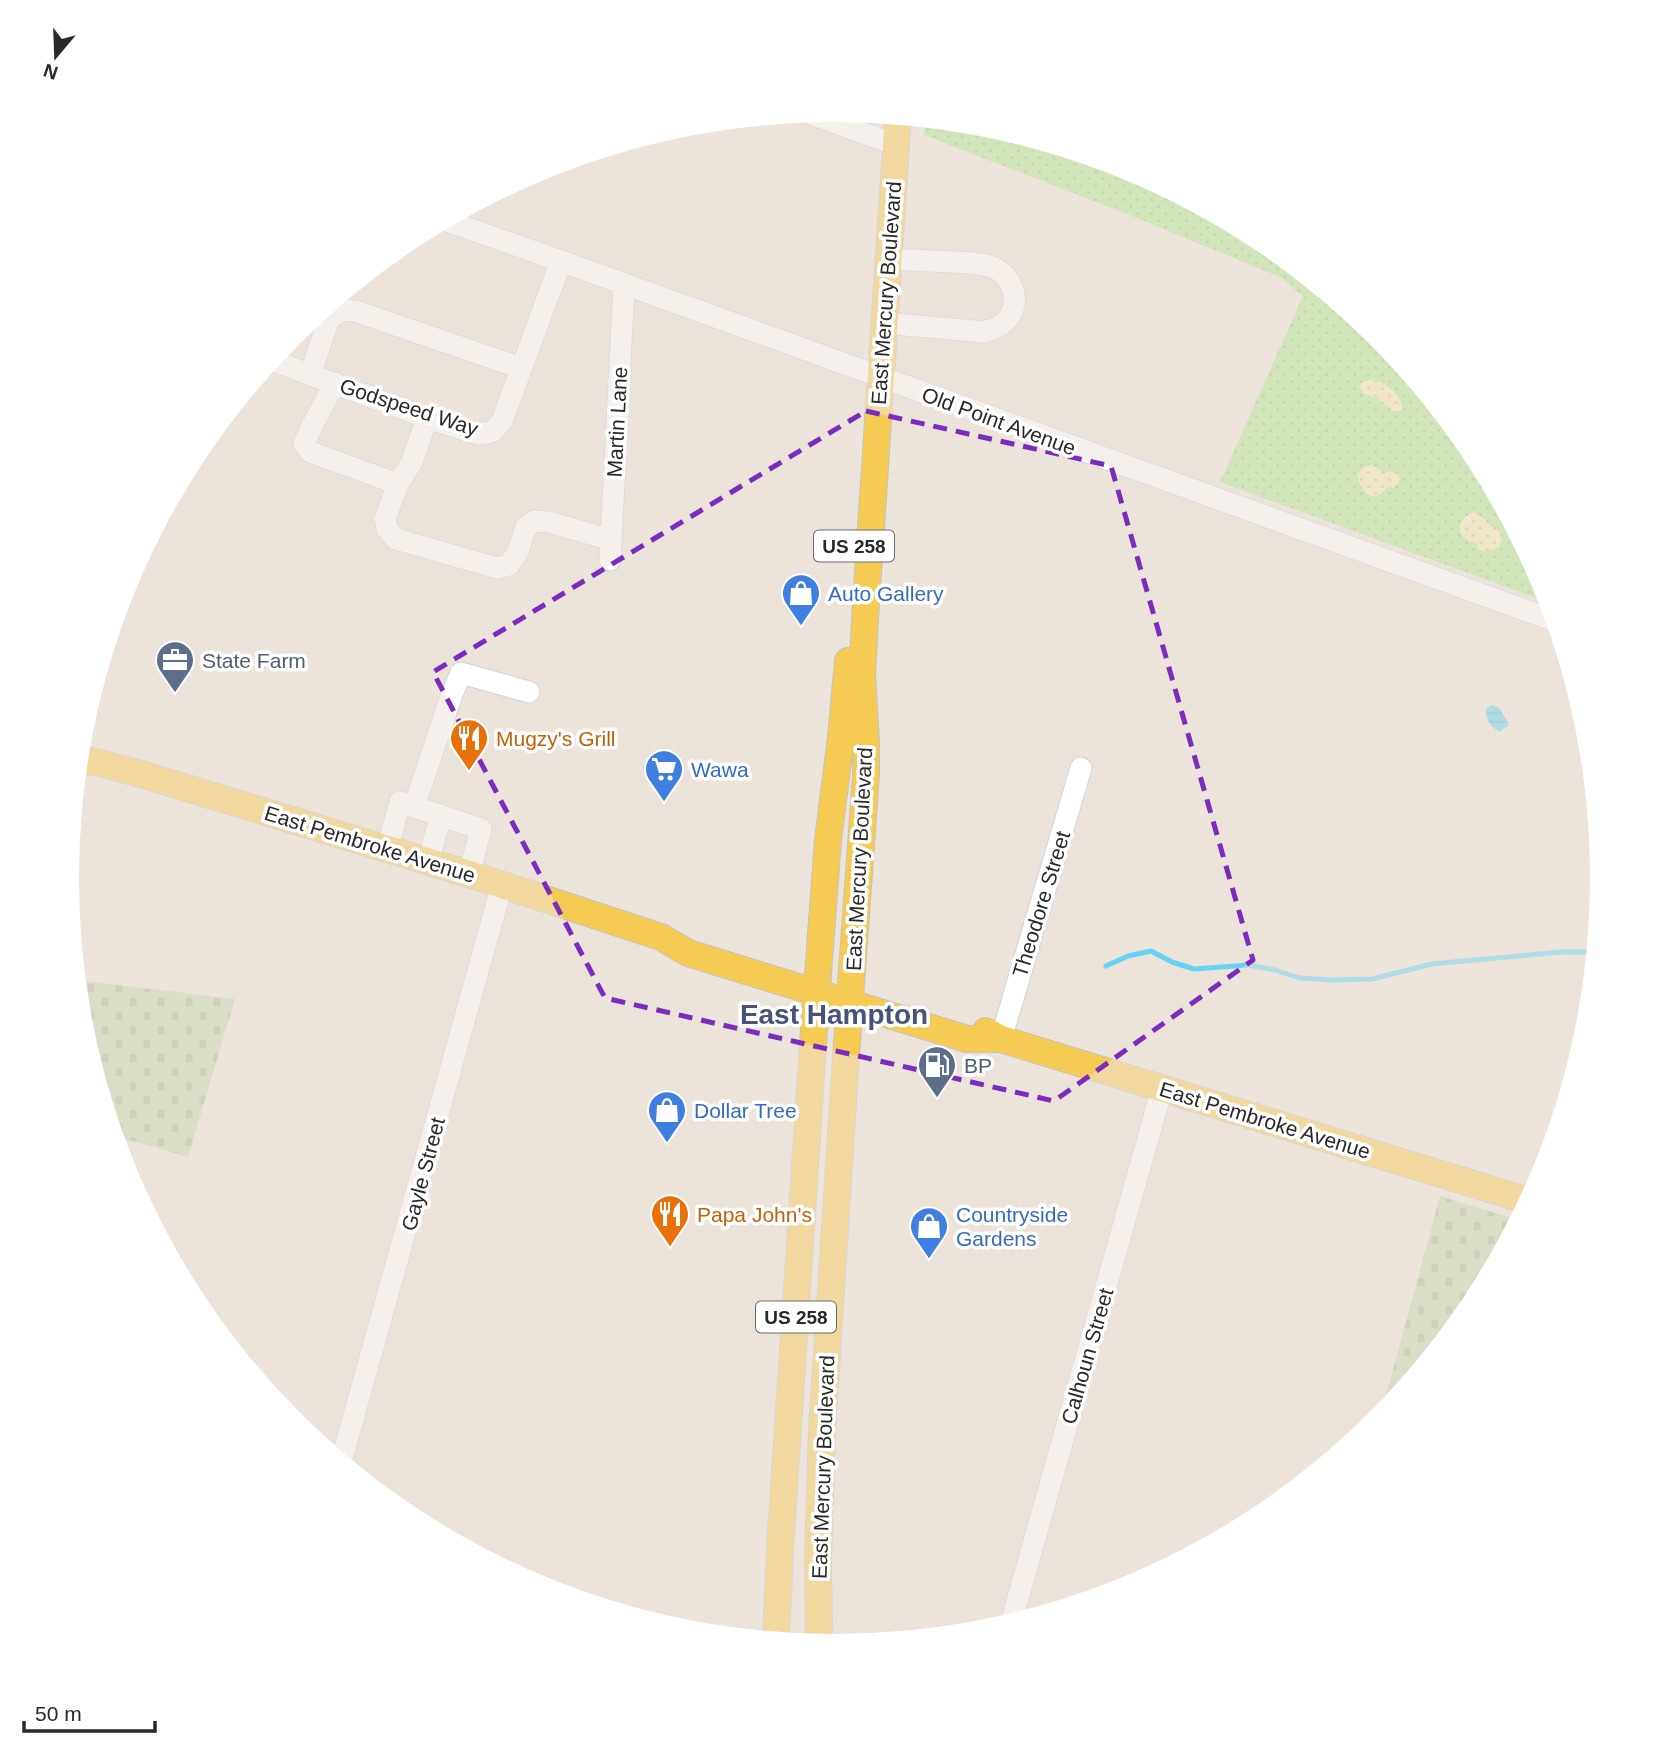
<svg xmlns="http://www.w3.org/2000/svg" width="1669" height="1756" viewBox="0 0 1669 1756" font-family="Helvetica,sans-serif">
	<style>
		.grass { fill: url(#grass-dots) }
		.sand { fill: url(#sand-dots) }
		.cemetery { fill: url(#cemetery-stones) }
		.water { fill: url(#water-rules) }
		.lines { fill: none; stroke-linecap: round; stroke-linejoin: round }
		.stream { stroke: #67d3f3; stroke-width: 5 }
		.minor-casing { stroke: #cfd3e3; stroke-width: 23 }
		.major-casing { stroke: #c3c3c3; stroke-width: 28 }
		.minor { stroke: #fff; stroke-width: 21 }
		.major { stroke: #f6cb54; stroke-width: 26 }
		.marked { fill: none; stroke: #7b2cbf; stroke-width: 5; stroke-dasharray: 14 9; stroke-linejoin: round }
		.labels { text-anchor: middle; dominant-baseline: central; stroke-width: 7; stroke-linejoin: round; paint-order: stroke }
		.shield { fill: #fff; stroke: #696969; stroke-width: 2 }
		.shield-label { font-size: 19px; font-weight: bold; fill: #292929 }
		.street-label { font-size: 21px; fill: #292929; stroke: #fff }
		.shop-label { font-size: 21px; fill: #366cbe; stroke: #fff; text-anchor: start }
		.service-label { font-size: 21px; fill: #4e5e75; stroke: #fff; text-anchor: start }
		.food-label { font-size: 21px; fill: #c56008; stroke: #fff; text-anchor: start }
		.district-label { font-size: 28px; font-weight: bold; fill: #47537b; stroke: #fff }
	</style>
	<defs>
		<pattern id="grass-dots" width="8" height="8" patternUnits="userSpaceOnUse" patternTransform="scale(1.75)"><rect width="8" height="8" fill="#b2e593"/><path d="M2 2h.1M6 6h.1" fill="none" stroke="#99c47f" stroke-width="1.8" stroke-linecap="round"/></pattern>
		<pattern id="sand-dots" width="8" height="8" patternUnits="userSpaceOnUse" patternTransform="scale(1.75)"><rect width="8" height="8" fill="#f3e8bb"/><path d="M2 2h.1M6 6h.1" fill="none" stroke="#d0c7a1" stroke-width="1.8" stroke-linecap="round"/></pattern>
		<pattern id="cemetery-stones" width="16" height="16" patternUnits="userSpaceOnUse" patternTransform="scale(1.75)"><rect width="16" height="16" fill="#c4d7b0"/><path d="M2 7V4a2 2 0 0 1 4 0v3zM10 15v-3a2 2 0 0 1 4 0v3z" fill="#a8b997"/></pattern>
		<pattern id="water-rules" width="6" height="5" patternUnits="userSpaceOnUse" patternTransform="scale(1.75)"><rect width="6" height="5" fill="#67d3f3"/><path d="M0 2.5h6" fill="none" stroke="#59b5d0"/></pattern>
	</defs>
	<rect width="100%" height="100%" fill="#ece3da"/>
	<path class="grass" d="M925 119 985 125 1129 169 1262 240 1378 335 1473 452 1544 584 1550 603 1220 482 1303 296 1280 277 1130 215 924 135Z"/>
	<g class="sand">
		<path d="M1374 379C1387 385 1402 395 1403 410L1393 411 1375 397 1364 394 1360 387 1362 382Z"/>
		<path d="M1373 465 1384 473 1389 472 1397 473 1400 479 1394 488 1388 487C1385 490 1382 493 1379 495 1367 501 1358 484 1358 474L1365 467Z"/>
		<path d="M1474 512 1487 521 1490 526 1496 529 1502 536C1501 549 1491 554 1479 550L1477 543C1455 540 1454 519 1474 512Z"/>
	</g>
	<g class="cemetery">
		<path d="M77 980 235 999 188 1157 114 1136 81 1027Z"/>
		<path d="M1440 1196 1518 1220 1473 1305 1380 1418Z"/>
	</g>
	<path class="water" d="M1492 705 1499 708 1508 722V726L1500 731C1491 729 1485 719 1486 709Z"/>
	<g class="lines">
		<path class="stream" d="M1106 966 1128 956 1151 951 1172 962 1194 969 1249 965 1275 970 1299 978 1332 980 1372 979 1432 964 1561 952H1595"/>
		<defs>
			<g id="minor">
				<path d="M808 113 896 145"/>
				<path d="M444 220 561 261 1555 621"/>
				<path d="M884 323 984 332C999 328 1011 321 1014 305 1016 291 1009 275 996 269 984 262 967 263 953 262 932 261 910 260 888 259"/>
				<path d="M271 360 427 418 478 434 492 432 502 421 561 261"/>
				<path d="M310 375 329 319 341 310 355 311 521 368"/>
				<path d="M335 383 312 426 304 443 310 452 398 484"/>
				<path d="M427 418 412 462 398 484 385 519 387 529 396 539 497 568 509 565 518 551 526 527 535 521 549 522 611 540"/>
				<path d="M610 560 624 284"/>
				<path d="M414 807 452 694 461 673 529 692"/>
				<path d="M387 849 400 802 481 829 469 874"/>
				<path d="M428 862 441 815"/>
				<path d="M1001 1039 1081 768"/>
				<path d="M341 1462 502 885"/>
				<path d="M1011 1623 1162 1089"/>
			</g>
			<g id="major">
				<path d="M78 759 100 763 141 774 469 874 661 937 688 953 967 1039H1001"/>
				<path d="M986 1031 1001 1039 1529 1201"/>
				<path d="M776 1640 780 1549 815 1014 828 840 841 738 848 661"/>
				<path d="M819 1644 818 1559 822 1430 848 1026 866 775V742L862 673 866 604 898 116"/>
			</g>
		</defs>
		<use href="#minor" class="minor-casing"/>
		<use href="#major" class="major-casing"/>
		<use href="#minor" class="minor"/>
		<use href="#major" class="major"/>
	</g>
	<path d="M0 0H1669V1756H0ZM866 411 1111 466 1253 960 1054 1101 605 998 433 672Z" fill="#ece3da" fill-opacity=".55" fill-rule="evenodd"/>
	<path class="marked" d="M866 411 1111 466 1253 960 1054 1101 605 998 433 672Z"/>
	<defs>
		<symbol id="shop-pin" viewBox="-11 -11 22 30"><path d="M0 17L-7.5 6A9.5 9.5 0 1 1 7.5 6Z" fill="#3f7fe0" stroke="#fff"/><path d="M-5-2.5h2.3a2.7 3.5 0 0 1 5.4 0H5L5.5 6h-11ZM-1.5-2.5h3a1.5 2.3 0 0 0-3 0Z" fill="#fff"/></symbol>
		<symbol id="office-pin" viewBox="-11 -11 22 30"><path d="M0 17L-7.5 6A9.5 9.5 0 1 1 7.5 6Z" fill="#5c6f8a" stroke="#fff"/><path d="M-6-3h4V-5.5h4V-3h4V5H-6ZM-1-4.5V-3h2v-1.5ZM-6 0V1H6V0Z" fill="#fff"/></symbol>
		<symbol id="restaurant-pin" viewBox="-11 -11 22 30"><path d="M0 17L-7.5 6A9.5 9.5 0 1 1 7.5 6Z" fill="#e8710a" stroke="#fff"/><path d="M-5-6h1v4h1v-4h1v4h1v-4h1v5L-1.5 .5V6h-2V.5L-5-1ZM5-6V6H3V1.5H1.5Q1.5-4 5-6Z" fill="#fff"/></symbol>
		<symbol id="supermarket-pin" viewBox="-11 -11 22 30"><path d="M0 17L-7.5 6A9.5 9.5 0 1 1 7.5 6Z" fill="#3f7fe0" stroke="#fff"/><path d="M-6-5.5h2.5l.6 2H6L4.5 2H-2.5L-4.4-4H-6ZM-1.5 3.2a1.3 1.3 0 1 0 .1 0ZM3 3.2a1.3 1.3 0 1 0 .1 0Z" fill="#fff"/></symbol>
		<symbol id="fuel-pin" viewBox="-11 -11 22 30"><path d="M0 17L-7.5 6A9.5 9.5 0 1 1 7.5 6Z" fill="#5c6f8a" stroke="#fff"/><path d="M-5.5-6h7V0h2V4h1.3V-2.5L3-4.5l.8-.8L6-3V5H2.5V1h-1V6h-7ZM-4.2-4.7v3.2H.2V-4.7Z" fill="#fff"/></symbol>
	</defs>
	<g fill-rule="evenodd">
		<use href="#shop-pin" x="779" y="571" width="44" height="60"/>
		<use href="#office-pin" x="153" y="638" width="44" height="60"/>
		<use href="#restaurant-pin" x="447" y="716" width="44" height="60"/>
		<use href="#supermarket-pin" x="642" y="747" width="44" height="60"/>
		<use href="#fuel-pin" x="915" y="1043" width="44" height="60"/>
		<use href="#shop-pin" x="645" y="1088" width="44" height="60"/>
		<use href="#restaurant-pin" x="648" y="1192" width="44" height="60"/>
		<use href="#shop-pin" x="907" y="1204" width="44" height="60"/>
	</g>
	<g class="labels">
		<g class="shield">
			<rect x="814" y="530.5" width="80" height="31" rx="5"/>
			<rect x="756" y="1301.5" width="80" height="31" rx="5"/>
		</g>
		<g class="shield-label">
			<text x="854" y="546">US 258</text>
			<text x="796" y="1317">US 258</text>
		</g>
		<g class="street-label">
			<text transform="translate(886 293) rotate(-86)">East Mercury Boulevard</text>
			<text transform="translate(409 407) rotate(18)">Godspeed Way</text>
			<text transform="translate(999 421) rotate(20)">Old Point Avenue</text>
			<text transform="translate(617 422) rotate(-87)">Martin Lane</text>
			<text transform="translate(370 844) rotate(17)">East Pembroke Avenue</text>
			<text transform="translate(859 859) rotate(-87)">East Mercury Boulevard</text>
			<text transform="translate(1041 904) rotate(-73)">Theodore Street</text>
			<text transform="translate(1265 1120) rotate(17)">East Pembroke Avenue</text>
			<text transform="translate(423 1174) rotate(-75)">Gayle Street</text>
			<text transform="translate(1087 1356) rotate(-74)">Calhoun Street</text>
			<text transform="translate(823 1467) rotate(-88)">East Mercury Boulevard</text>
		</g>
		<g class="shop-label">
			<text x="828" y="593">Auto Gallery</text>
			<text x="691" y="769">Wawa</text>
			<text x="694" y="1110">Dollar Tree</text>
			<text x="956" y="1214">Countryside<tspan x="956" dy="24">Gardens</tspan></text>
		</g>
		<g class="service-label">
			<text x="202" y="660">State Farm</text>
			<text x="964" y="1065">BP</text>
		</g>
		<g class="food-label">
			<text x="496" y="738">Mugzy's Grill</text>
			<text x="697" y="1214">Papa John's</text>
		</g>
		<g class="district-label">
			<text x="834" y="1014">East Hampton</text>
		</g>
	</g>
	<path d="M0 0H1669V1756H0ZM834 122H835A755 755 0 0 1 1590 877V879A755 755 0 0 1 835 1634H834A755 755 0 0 1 79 879V877A755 755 0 0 1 834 122Z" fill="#fff" fill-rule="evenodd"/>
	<g transform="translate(56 56) rotate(199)" stroke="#ffffff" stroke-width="5" paint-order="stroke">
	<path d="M0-5L12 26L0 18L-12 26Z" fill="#292929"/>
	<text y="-10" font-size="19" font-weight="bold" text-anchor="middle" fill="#292929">N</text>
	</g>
	<path d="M24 1721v10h131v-10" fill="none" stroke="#292929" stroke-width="3.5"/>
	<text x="35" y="1721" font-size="21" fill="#292929" stroke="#ffffff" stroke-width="5" paint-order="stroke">50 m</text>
</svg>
